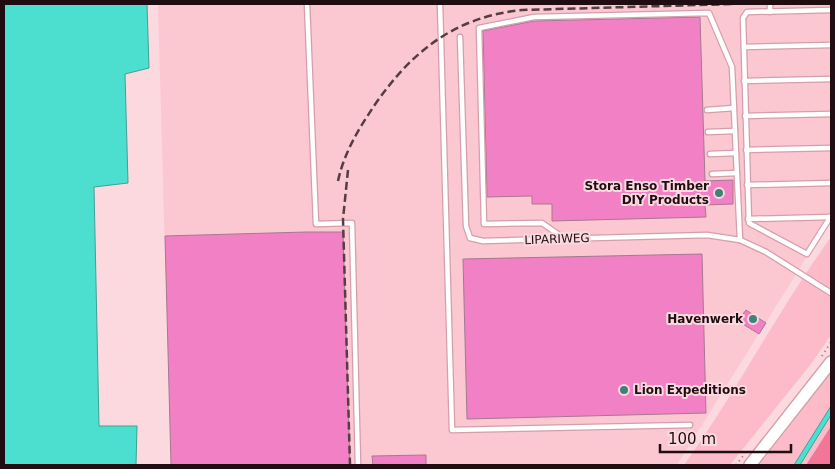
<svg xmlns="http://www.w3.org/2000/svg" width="835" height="469" viewBox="0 0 835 469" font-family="'DejaVu Sans',sans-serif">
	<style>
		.built { fill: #fbc7d1 }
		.green { fill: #fdbbc9 }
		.forest { fill: #f27697 }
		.water { fill: #4cdfcf; stroke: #3fa096 }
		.building { fill: #f181c4; stroke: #a67891 }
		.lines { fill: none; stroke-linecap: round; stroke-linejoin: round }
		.service-casing { stroke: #d59faa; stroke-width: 7 }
		.tertiary-casing { stroke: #d59faa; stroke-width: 14 }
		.path { stroke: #8f747a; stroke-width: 2; stroke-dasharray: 1 4; stroke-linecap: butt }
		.service { stroke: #fff; stroke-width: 4.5 }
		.tertiary { stroke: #fff; stroke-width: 11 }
		.rail { stroke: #553e43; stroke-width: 2.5; stroke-dasharray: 8 4; stroke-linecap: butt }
		.poi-dot { fill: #3d837a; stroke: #fbd9df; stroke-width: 2 }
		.labels { text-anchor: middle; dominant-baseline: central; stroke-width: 4; stroke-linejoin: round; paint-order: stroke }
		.poi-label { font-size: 12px; font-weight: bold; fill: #200d12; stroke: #fbd9df; text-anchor: end }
		.street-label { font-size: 12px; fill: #200d12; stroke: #fbd9df }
	</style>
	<rect width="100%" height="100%" fill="#fbd9df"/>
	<path class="built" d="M158 4H831V218L677 465H171Z"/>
	<g class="green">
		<path d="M831 237V335L811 364 730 465H684C737 391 778 310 831 237Z"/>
		<path d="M831 373V406L794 465H759Z"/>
		<path d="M831 415V426L806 465H800Z"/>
	</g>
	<path class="forest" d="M831 426V465H806Z"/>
	<g class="water">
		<path d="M4 4H147L149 68 125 74 128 183 94 187 99 426H137L136 465H4Z"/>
		<path d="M831 406V415L800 465H794Z"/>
	</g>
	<g class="building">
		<path d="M700 17 705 181 733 180V204L705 205 706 217 552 221V204H532V196L487 197 483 31 534 21Z"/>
		<path d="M306 232H343L350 465H171L165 236Z"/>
		<path d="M702 254 706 413 467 419 463 259Z"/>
		<path d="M746 310 766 323 759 334 738 321Z"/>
		<path d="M426 455V465H373L372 456Z"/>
	</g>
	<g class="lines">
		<defs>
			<g id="service">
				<path d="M307 4 316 224 352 223 358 465"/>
				<path d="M440 4 452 430 690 425"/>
				<path d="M770 4V12"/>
				<path d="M831 10 747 12 743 18 749 223 807 254 831 216"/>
				<path d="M460 37 466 226 470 238 483 241 707 235 740 240 766 252 831 293"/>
				<path d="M744 47 831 45"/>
				<path d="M744 81 831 79"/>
				<path d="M707 110 734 108"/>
				<path d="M745 116 831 114"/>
				<path d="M708 132 735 131"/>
				<path d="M746 150 831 148"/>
				<path d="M710 154 736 153"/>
				<path d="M712 174 737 173"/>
				<path d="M747 185 831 183"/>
				<path d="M748 219 831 217"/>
				<path d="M565 239 542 223 484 224 479 28 534 17 709 13 732 67 740 240"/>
			</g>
			<path id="tertiary" d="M750 465 831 362"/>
		</defs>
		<use href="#service" class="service-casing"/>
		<use href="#tertiary" class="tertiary-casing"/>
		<g class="path">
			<path d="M822 356 831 342"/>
			<path d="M736 465 743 456"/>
		</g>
		<use href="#service" class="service"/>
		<use href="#tertiary" class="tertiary"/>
		<g class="rail">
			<path d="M348 170 343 219 350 465"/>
			<path d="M338 181C344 153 358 130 374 106 411 52 454 17 522 10L735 4"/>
		</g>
	</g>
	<g class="poi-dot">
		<circle cx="719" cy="193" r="5"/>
		<circle cx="753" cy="319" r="5"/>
		<circle cx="624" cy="390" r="5"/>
	</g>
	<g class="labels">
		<g class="poi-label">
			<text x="709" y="186">Stora Enso Timber<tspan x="709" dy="14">DIY Products</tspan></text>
			<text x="743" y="319">Havenwerk</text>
			<text x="634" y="390" text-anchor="start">Lion Expeditions</text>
		</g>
		<g class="street-label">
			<text transform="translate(557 239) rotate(-2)">LIPARIWEG</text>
		</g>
	</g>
	<rect width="835" height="469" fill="none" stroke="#200d12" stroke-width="10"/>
	<path d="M660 444v8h131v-8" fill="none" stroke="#200d12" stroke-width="2.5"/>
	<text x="668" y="444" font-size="15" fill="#200d12" stroke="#fbd9df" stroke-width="4" paint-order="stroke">100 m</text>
</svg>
